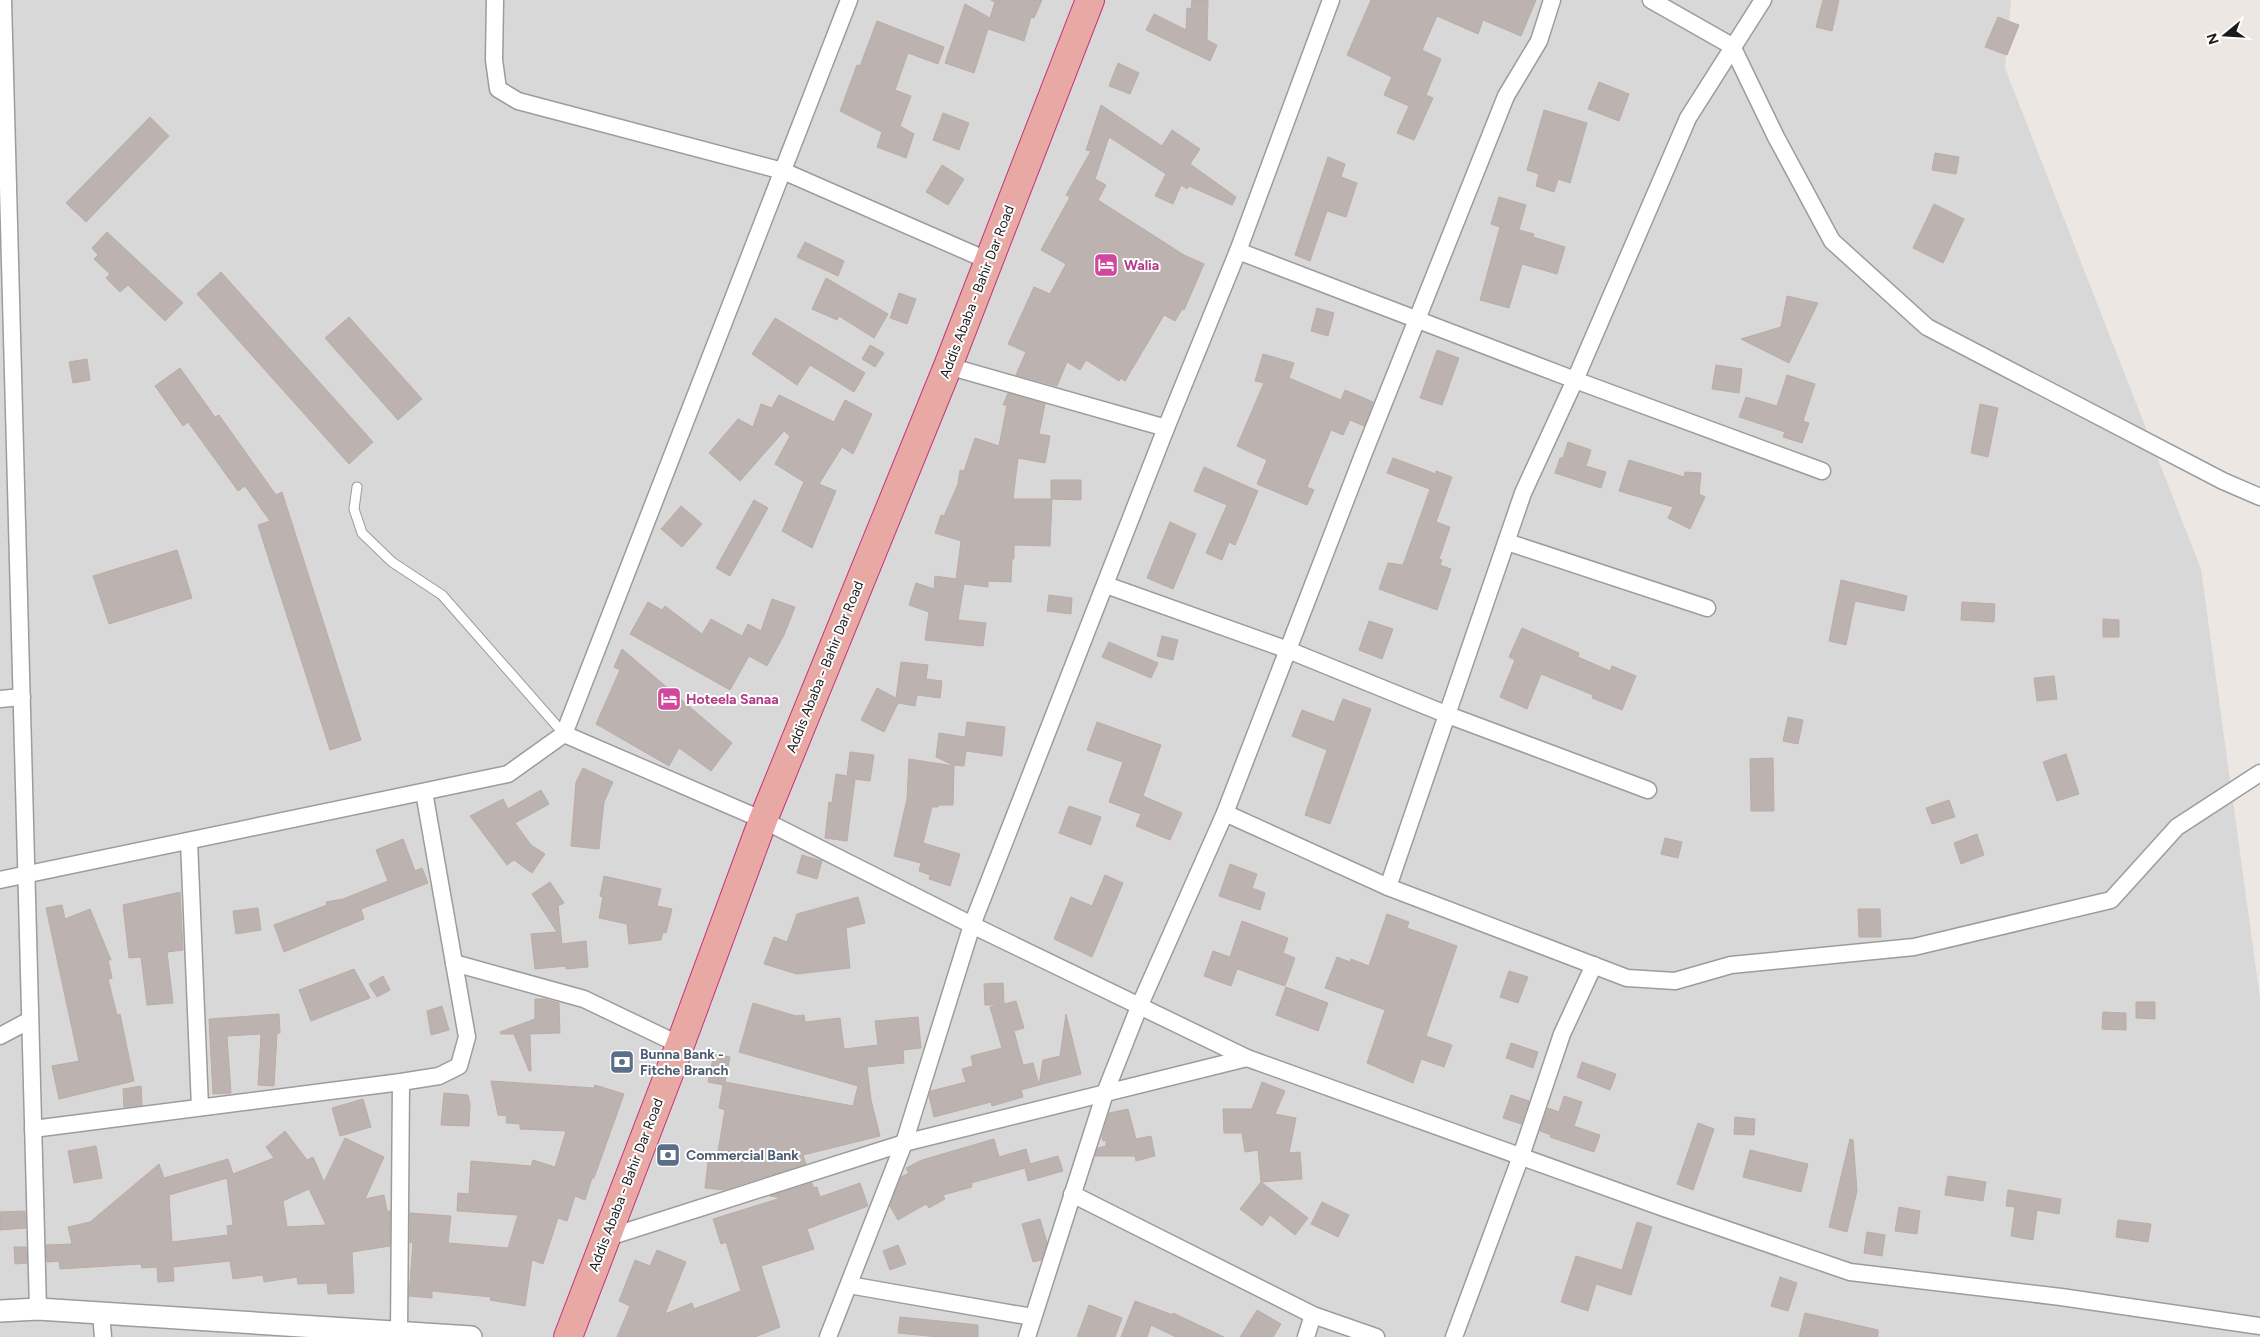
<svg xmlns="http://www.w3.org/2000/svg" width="2260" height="1337" viewBox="0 0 2260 1337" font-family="Figtree,sans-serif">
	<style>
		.residential { fill: #d9d8d9 }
		.building { fill: #bcb2af; stroke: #bcaca6; fill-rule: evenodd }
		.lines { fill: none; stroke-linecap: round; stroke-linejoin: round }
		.service-casing { stroke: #9c9c9c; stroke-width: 11 }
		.minor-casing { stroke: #9c9c9c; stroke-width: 19 }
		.tertiary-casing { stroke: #9c9c9c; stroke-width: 24 }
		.trunk-casing { stroke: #c7327b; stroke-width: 30 }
		.service { stroke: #fff; stroke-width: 9 }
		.minor { stroke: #fff; stroke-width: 16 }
		.tertiary { stroke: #fff; stroke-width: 21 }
		.trunk { stroke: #e8a9a4; stroke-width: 28 }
		.labels { text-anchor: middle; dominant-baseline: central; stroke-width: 4; stroke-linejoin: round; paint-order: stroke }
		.hotel-label { font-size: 14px; font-weight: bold; fill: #b23c85; stroke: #fff; text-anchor: start }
		.street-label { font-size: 14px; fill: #1b1b1b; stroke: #fff }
		.service-label { font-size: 14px; font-weight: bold; fill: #4e5e75; stroke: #fff; text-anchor: start }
	</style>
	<rect width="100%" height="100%" fill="#ece7e2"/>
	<path class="residential" d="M0 0H2011L2005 68 2201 569 2260 998V1337H0Z"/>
	<g class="building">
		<path d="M991 0H1042L1034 18 1031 17 1024 41 988 29 974 73 945 63 965 4 990 18 995 2Z"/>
		<path d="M1192 0H1208L1207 40 1217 45 1210 61 1146 30 1154 14 1186 30 1187 8 1191 9Z"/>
		<path d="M1371 0H1536L1521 36 1483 20 1478 34 1437 16 1422 50 1441 59 1426 95 1433 98 1414 140 1397 133 1409 106 1384 95 1392 77 1347 55Z"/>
		<path d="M1823 0H1839L1832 31 1816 27Z"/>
		<path d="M1998 17 2019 25 2007 55 1985 47Z"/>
		<path d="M877 21 944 47 938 64 908 53 895 90 911 96 900 126 914 134 906 158 877 147 882 132 840 111 857 65 860 66Z"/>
		<path d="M1118 63 1139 73 1130 94 1109 86Z"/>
		<path d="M1599 82 1629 94 1619 121 1588 109Z"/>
		<path d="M1101 105 1162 146 1172 130 1200 149 1190 164 1236 197 1232 205 1189 186 1187 189 1181 185 1173 204 1155 196 1166 174 1109 137 1095 179 1106 185 1098 200 1184 255 1204 264 1184 310 1182 309 1175 321 1164 315 1125 381 1121 378 1119 381 1086 360 1080 370 1067 362 1057 386 1016 375 1026 352 1008 344 1034 287 1050 294 1066 264 1041 250 1070 197 1066 195 1091 151 1086 150Z"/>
		<path d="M1544 110 1587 123 1570 183 1558 179 1554 192 1536 186 1539 174 1527 170Z"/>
		<path d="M943 113 969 123 959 150 933 140Z"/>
		<path d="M150 117 169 136 86 222 66 203Z"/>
		<path d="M1935 153 1959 157 1956 174 1932 170Z"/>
		<path d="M1328 157 1345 164 1341 177 1357 183 1346 217 1327 211 1310 261 1295 255Z"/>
		<path d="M942 165 964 179 948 205 926 192Z"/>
		<path d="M1499 197 1526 205 1519 230 1534 234 1533 237 1565 247 1557 274 1522 264 1509 308 1480 300 1500 227 1491 224Z"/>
		<path d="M1934 204 1964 219 1943 263 1913 248Z"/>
		<path d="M107 232 183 303 165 321 128 285 120 292 106 278 110 274 94 259 98 255 92 248Z"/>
		<path d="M805 242 844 261 838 276 797 257Z"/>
		<path d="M221 272 373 442 349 464 197 294Z"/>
		<path d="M826 278 888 314 874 338 839 316 837 320 812 309Z"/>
		<path d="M899 293 916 299 907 324 890 318Z"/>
		<path d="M1787 296 1818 303 1789 363 1741 339 1781 327Z"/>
		<path d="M1317 308 1334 313 1328 336 1311 331Z"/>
		<path d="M349 317 422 399 398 420 325 338Z"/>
		<path d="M775 318 865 373 854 392 810 365 797 385 752 354Z"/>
		<path d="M870 345 884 353 875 367 862 359Z"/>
		<path d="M1437 350 1459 358 1442 405 1420 398Z"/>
		<path d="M1263 354 1294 363 1289 378 1341 400 1345 390 1373 402 1364 426 1350 420 1343 435 1331 430 1307 487 1314 490 1307 505 1257 484 1267 460 1237 446 1264 383 1255 381Z"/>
		<path d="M87 359 90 380 73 383 69 362Z"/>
		<path d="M1716 365 1742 369 1739 393 1712 389Z"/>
		<path d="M180 368 215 417 219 415 276 495 282 492 361 740 330 750 258 525 270 521 245 486 238 491 188 422 183 426 155 386Z"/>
		<path d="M1787 375 1815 384 1803 421 1809 423 1802 443 1783 437 1785 432 1739 417 1746 397 1777 406Z"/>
		<path d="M1008 393 1045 404 1039 434 1050 436 1045 463 1018 458 1013 499H1051V480H1081V500L1052 499 1050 546 1014 545V559H1012L1011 582 988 581V587L964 584 958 620 986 623 983 646 925 640 929 612 909 605 916 583 934 589 935 576 956 579 961 541 935 533 941 515 944 516 958 484 960 470 964 471 975 438 999 446 1007 405H1003Z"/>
		<path d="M779 395 834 422 845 400 872 414 853 454 842 447 819 484 836 491 812 548 782 531 804 482 775 464 790 436 784 431 740 481 709 453 738 419 753 427 761 404 772 408Z"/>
		<path d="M1980 404 1998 408 1988 457 1971 453Z"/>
		<path d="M1568 442 1591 450 1586 466 1606 472 1601 488 1555 473 1560 458H1563Z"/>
		<path d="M1393 458 1436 474V471L1452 477 1436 522 1450 527 1439 559 1442 560 1440 565 1451 569 1437 610 1379 589 1388 563 1403 565 1430 489 1387 473Z"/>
		<path d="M1629 460 1684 477 1685 472 1701 473 1699 494 1705 497 1690 529 1668 518 1673 507 1619 491Z"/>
		<path d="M1204 467 1258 491 1235 545 1229 542 1222 560 1206 553 1227 505 1194 491Z"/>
		<path d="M754 500 768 508 730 576 716 568Z"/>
		<path d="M681 506 702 524 682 547 661 529Z"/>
		<path d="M1170 522 1196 534 1173 589 1147 578Z"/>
		<path d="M177 550 192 598 109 624 93 576Z"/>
		<path d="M1841 580 1907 596 1904 611 1855 601 1846 645 1829 641Z"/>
		<path d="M1049 595 1072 598 1071 614 1047 611Z"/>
		<path d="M772 599 795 607 784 635 767 666 749 656 730 690 630 634 648 602 662 610 665 606 702 634 711 619 742 636 748 624 761 631Z"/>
		<path d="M1962 602 1995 604 1994 622 1961 620Z"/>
		<path d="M2103 619 2119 620V637H2103Z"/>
		<path d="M1369 621 1393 629 1382 659 1359 650Z"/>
		<path d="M1522 628 1579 653 1578 657 1610 671 1612 666 1636 676 1622 710 1592 698 1593 695 1541 674 1527 709 1500 697 1515 660 1509 657Z"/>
		<path d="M1162 636 1178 640 1173 660 1157 656Z"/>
		<path d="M1109 642 1158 663 1151 678 1102 657Z"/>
		<path d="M622 649 732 743 711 771 679 748 669 766 596 724 620 670 614 667Z"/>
		<path d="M901 662 928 665 926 679 942 681 940 698 917 695 915 706 898 703 884 732 861 720 877 688 896 698Z"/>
		<path d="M2054 676 2057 699 2037 701 2034 678Z"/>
		<path d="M1343 699 1371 709 1330 824 1305 815 1327 750 1292 736 1302 710 1334 722Z"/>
		<path d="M1788 717 1803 720 1798 744 1783 741Z"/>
		<path d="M967 722 1005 727 1002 756 966 751 964 766 953 765 936 757 939 733 965 737Z"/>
		<path d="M1097 722 1161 745 1143 796 1182 813 1170 840 1136 826 1141 814 1109 802 1123 762 1087 750Z"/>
		<path d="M850 752 874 755 870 781 855 779 847 841 825 838 829 802 832 803 836 774 847 776Z"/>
		<path d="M2066 754 2079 794 2057 801 2043 762Z"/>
		<path d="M1773 758 1774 811H1751L1750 759Z"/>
		<path d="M909 759 954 766 953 805H938V807H932L923 843 960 854 950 886 929 879 930 875 919 871 921 863 894 856 907 799Z"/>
		<path d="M583 768 613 782 604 802 599 849 571 846 576 782Z"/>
		<path d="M541 790 549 804 515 823 531 845 545 854 532 873 514 860 507 865 470 816 503 799 508 809Z"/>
		<path d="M1949 800 1955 817 1932 824 1926 808Z"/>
		<path d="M1069 806 1101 817 1091 845 1059 833Z"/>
		<path d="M1977 834 1984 855 1961 864 1954 843Z"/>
		<path d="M1665 838 1682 842 1678 858 1661 854Z"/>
		<path d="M403 839 415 871 422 868 428 883 361 909 364 919 284 952 274 925 327 905 326 902 343 899 388 881 376 850Z"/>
		<path d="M802 855 822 861 817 879 797 873Z"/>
		<path d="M1230 864 1257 874 1252 888 1265 893 1260 910 1219 896Z"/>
		<path d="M1105 875 1123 883 1092 957 1054 939 1071 897 1092 906Z"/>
		<path d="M604 876 661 889 657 906 672 909 666 933 663 932 661 940 629 944 627 924 599 918 603 897 600 896Z"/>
		<path d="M550 882 564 903 558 906 562 944 586 941 588 967 566 969V966L535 969 531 934 557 932 532 894Z"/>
		<path d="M180 892 183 950 167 952 173 1003 147 1005 141 957 129 958 123 905Z"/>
		<path d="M858 897 865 923 846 928 850 968 797 974 764 964 774 937 787 942 797 914Z"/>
		<path d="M62 905 65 919 90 909 111 960H108L112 978 108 979 117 1015 120 1014 134 1081 59 1099 52 1066 79 1061 46 908Z"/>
		<path d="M258 908 261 930 236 934 233 911Z"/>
		<path d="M1858 909H1880L1881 937H1859Z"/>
		<path d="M1387 914 1409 922 1407 928 1457 946 1426 1036 1452 1045 1444 1067 1421 1059 1413 1083 1367 1063 1385 1010 1325 988 1337 957 1350 962 1351 959 1369 966Z"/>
		<path d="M1242 921 1288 938 1283 953 1295 958 1285 986 1237 969 1231 986 1204 976 1213 951 1230 957Z"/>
		<path d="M354 969 370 998 311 1021 299 990Z"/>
		<path d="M1509 971 1528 977 1518 1003 1500 997Z"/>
		<path d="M383 976 390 990 377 997 369 984Z"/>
		<path d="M1003 983 1004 1004 1016 1001 1024 1028 1014 1031 1023 1065 1033 1063 1039 1085 1021 1090 1023 1097 992 1106 991 1102 934 1117 929 1096 931 1091 966 1082 962 1069 973 1066 971 1056 1002 1048 990 1007 1001 1005H985L984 984Z"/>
		<path d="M1286 987 1328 1003 1318 1031 1276 1015Z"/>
		<path d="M535 999H545L559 1003 560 1033 530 1034 531 1071H529L514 1034H501L500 1032 535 1019Z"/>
		<path d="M2136 1002H2155V1019L2136 1018Z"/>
		<path d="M753 1003 796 1016 804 1015 805 1022 840 1018 844 1049 878 1045 875 1021 918 1017 921 1048 903 1050 904 1063 867 1067 871 1100 880 1136 803 1155 806 1164 723 1190 705 1188 708 1162 716 1163 725 1110 719 1108 723 1085 708 1082 714 1054 730 1057 725 1082 853 1106 858 1086 739 1052Z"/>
		<path d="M442 1006 449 1030 431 1035 427 1011Z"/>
		<path d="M2103 1012 2126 1013V1030L2102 1029Z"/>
		<path d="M279 1014 280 1033H277L274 1086 258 1085 261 1034 227 1036 231 1093 213 1094 209 1019Z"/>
		<path d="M1066 1014 1081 1074 1039 1085 1043 1060 1060 1056Z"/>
		<path d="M1511 1043 1538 1052 1533 1068 1506 1058Z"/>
		<path d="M1582 1062 1616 1074 1610 1090 1577 1077Z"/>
		<path d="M491 1081 594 1088 595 1085 624 1094 594 1178H592L585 1200 575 1196 567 1221 558 1218 543 1264 532 1260 525 1306 490 1300 491 1297 432 1291V1298L409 1296 413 1242 410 1243V1213L451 1216 448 1243 508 1248 518 1215 457 1211 458 1193 469 1194 471 1161 531 1166 533 1160 555 1167 566 1131 520 1129V1124L506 1123 507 1116 498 1115Z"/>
		<path d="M1262 1082 1285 1091 1275 1114 1296 1118 1289 1153 1300 1152 1302 1179 1261 1182 1308 1218 1295 1235 1270 1215 1262 1226 1240 1209 1261 1182 1258 1150 1245 1152 1242 1133H1224L1223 1109H1252Z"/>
		<path d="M141 1086 142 1105 124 1107 123 1089Z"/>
		<path d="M444 1093 468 1095 470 1104 469 1126 441 1125Z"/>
		<path d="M1511 1095 1529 1101 1521 1124 1503 1118Z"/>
		<path d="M1564 1096 1582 1102 1574 1126 1600 1135 1594 1152 1550 1137 1551 1135 1540 1131 1548 1108 1559 1112Z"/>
		<path d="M363 1099 371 1127 340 1136 332 1108Z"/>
		<path d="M1128 1109 1136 1139 1151 1136 1155 1156 1136 1161 1135 1156H1095L1098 1148 1106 1146V1140L1103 1141 1102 1137 1109 1113Z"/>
		<path d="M1735 1117 1755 1119 1754 1135 1734 1134Z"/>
		<path d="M1698 1123 1714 1129 1693 1190 1677 1184Z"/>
		<path d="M285 1131 307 1160 313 1157 324 1182 345 1138 384 1157 365 1199 384 1195 387 1211H390V1246L352 1252 354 1293 328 1294 327 1283 298 1284 297 1277 264 1282 263 1275 233 1279 230 1261 173 1267 174 1281 158 1282 157 1267 142 1268 141 1264 60 1269 59 1261 47 1262 46 1245 72 1244 68 1227 90 1222 159 1164 164 1178 228 1159 233 1174 274 1158 266 1147ZM227 1178 233 1225 227 1226 228 1235 172 1242 169 1195ZM309 1189 326 1225 287 1227 283 1201Z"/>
		<path d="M994 1139 999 1157 1026 1149 1030 1164 1058 1156 1063 1171 1028 1181 1025 1168 971 1183 972 1187 943 1195 945 1199 929 1208 926 1204 898 1220 890 1206 901 1177 909 1173 906 1168 922 1160Z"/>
		<path d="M1850 1139 1853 1140 1857 1191 1847 1232 1829 1227Z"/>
		<path d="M96 1146 102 1178 74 1183 68 1151Z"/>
		<path d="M1750 1150 1808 1164 1801 1192 1743 1177Z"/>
		<path d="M1948 1176 1986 1182 1983 1201 1945 1195Z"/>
		<path d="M812 1183 814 1188 817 1187 820 1197 860 1183 868 1206 807 1229 814 1249 761 1266 780 1327 755 1337H617L630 1306 619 1301 635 1260 650 1266 657 1250 686 1262 665 1314 692 1303 694 1309 741 1291 726 1242 721 1244 713 1219 781 1198 770 1196Z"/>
		<path d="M2008 1190 2061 1199 2059 1214 2037 1210 2033 1240 2011 1236 2015 1207 2006 1206Z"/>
		<path d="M1322 1202 1349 1215 1338 1237 1311 1224Z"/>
		<path d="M1899 1207 1920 1211 1917 1234 1895 1231Z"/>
		<path d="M25 1211 26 1228 0 1230V1212Z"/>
		<path d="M1040 1219 1047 1243 1041 1260 1033 1262 1022 1224Z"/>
		<path d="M2118 1220 2151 1224 2148 1242 2116 1237Z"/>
		<path d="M1637 1222 1652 1227 1631 1295 1596 1284 1588 1311 1561 1302 1576 1256 1622 1270Z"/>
		<path d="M1867 1232 1885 1235 1882 1256 1864 1253Z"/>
		<path d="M898 1245 906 1264 890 1270 883 1251Z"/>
		<path d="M14 1247H26L27 1263 15 1264Z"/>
		<path d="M1780 1277 1797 1283 1788 1311 1771 1306Z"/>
		<path d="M1135 1301 1173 1315V1313L1224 1337H1176L1151 1325 1147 1337H1121Z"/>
		<path d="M1089 1305 1122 1318 1115 1337H1077Z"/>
		<path d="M1257 1310 1281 1324 1273 1337H1240Z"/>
		<path d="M1805 1313 1878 1330V1337H1799Z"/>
		<path d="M900 1317 978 1325V1337H938L898 1333Z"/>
	</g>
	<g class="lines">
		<defs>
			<path id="service" d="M357 487 354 509 362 533 392 562 442 595 564 734"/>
			<g id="minor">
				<path d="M3 0 38 1309"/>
				<path d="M495 0 494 60 498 89 518 101 783 171 989 261"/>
				<path d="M1651 0 1732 46 1776 137 1832 241 1927 327 2223 481 2260 497"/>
				<path d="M1238 251 1575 380 1822 471"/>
				<path d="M948 366 1166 428"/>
				<path d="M1507 542 1707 608"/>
				<path d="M1106 585 1288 650 1448 715 1648 790"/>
				<path d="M0 699 22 697"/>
				<path d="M564 734 849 0"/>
				<path d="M1225 813 1388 887 1627 978 1675 981 1731 965 1914 947 2111 900 2177 827 2260 773"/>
				<path d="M189 841 200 1107"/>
				<path d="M0 880 508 774 564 734 763 820 972 925 1247 1058 1664 1208 1850 1272 2061 1297 2260 1326"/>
				<path d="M1388 887 1523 493 1575 380 1688 118 1763 0"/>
				<path d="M454 963 584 999 680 1045"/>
				<path d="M0 1036 30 1020"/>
				<path d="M33 1129 401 1082 439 1076 459 1066 467 1037 424 792"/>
				<path d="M1072 1194 1313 1315 1376 1337"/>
				<path d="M606 1238 904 1143 1247 1058"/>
				<path d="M849 1285 1032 1317"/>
				<path d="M101 1313 103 1337"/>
				<path d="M399 1333 401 1082"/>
				<path d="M828 1337 904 1143 972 925 1166 428 1238 251 1331 0"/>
				<path d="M1027 1337 1105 1093 1139 1007 1225 813 1363 455 1506 96 1539 41 1552 0"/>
				<path d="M1306 1337 1313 1315"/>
				<path d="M1454 1337 1521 1156 1562 1034 1594 965"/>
			</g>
			<path id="tertiary" d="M0 1311 38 1309 471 1337"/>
			<path id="trunk" d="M568 1337 680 1045 763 820 948 366 1090 0"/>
		</defs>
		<use href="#service" class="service-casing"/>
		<use href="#minor" class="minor-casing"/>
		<use href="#tertiary" class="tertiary-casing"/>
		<use href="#trunk" class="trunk-casing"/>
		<use href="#service" class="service"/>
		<use href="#minor" class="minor"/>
		<use href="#tertiary" class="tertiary"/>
		<use href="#trunk" class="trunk"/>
	</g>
	<defs>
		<symbol id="hotel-square" viewBox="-11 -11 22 22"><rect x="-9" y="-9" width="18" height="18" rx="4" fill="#d1479c" stroke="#fff"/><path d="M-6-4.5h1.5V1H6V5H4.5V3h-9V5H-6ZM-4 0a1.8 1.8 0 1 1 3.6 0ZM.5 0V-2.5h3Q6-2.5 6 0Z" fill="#fff"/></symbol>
		<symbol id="bank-square" viewBox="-11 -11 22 22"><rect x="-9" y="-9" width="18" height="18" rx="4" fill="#5c6f8a" stroke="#fff"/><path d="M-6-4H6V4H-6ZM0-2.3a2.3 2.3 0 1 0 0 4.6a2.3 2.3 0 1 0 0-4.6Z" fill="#fff"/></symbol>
	</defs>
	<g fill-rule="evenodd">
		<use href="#hotel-square" x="1092" y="251" width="28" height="28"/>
		<use href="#hotel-square" x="655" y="685" width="28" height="28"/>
		<use href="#bank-square" x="608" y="1048" width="28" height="28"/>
		<use href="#bank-square" x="654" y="1141" width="28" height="28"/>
	</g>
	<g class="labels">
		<g class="hotel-label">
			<text x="1124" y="265">Walia</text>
			<text x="686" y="699">Hoteela Sanaa</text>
		</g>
		<g class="street-label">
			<text transform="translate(977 292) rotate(-69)">Addis Ababa - Bahir Dar Road</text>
			<text transform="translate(825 667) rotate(-68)">Addis Ababa - Bahir Dar Road</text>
			<text transform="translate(626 1185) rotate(-69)">Addis Ababa - Bahir Dar Road</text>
		</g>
		<g class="service-label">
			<text x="640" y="1054">Bunna Bank -<tspan x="640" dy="16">Fitche Branch</tspan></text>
			<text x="686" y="1155">Commercial Bank</text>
		</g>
	</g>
	<g transform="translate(2225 35) rotate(252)" stroke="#ffffff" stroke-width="4" paint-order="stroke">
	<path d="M0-4L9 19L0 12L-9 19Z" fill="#1b1b1b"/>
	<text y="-8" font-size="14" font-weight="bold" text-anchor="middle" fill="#1b1b1b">N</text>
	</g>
</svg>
